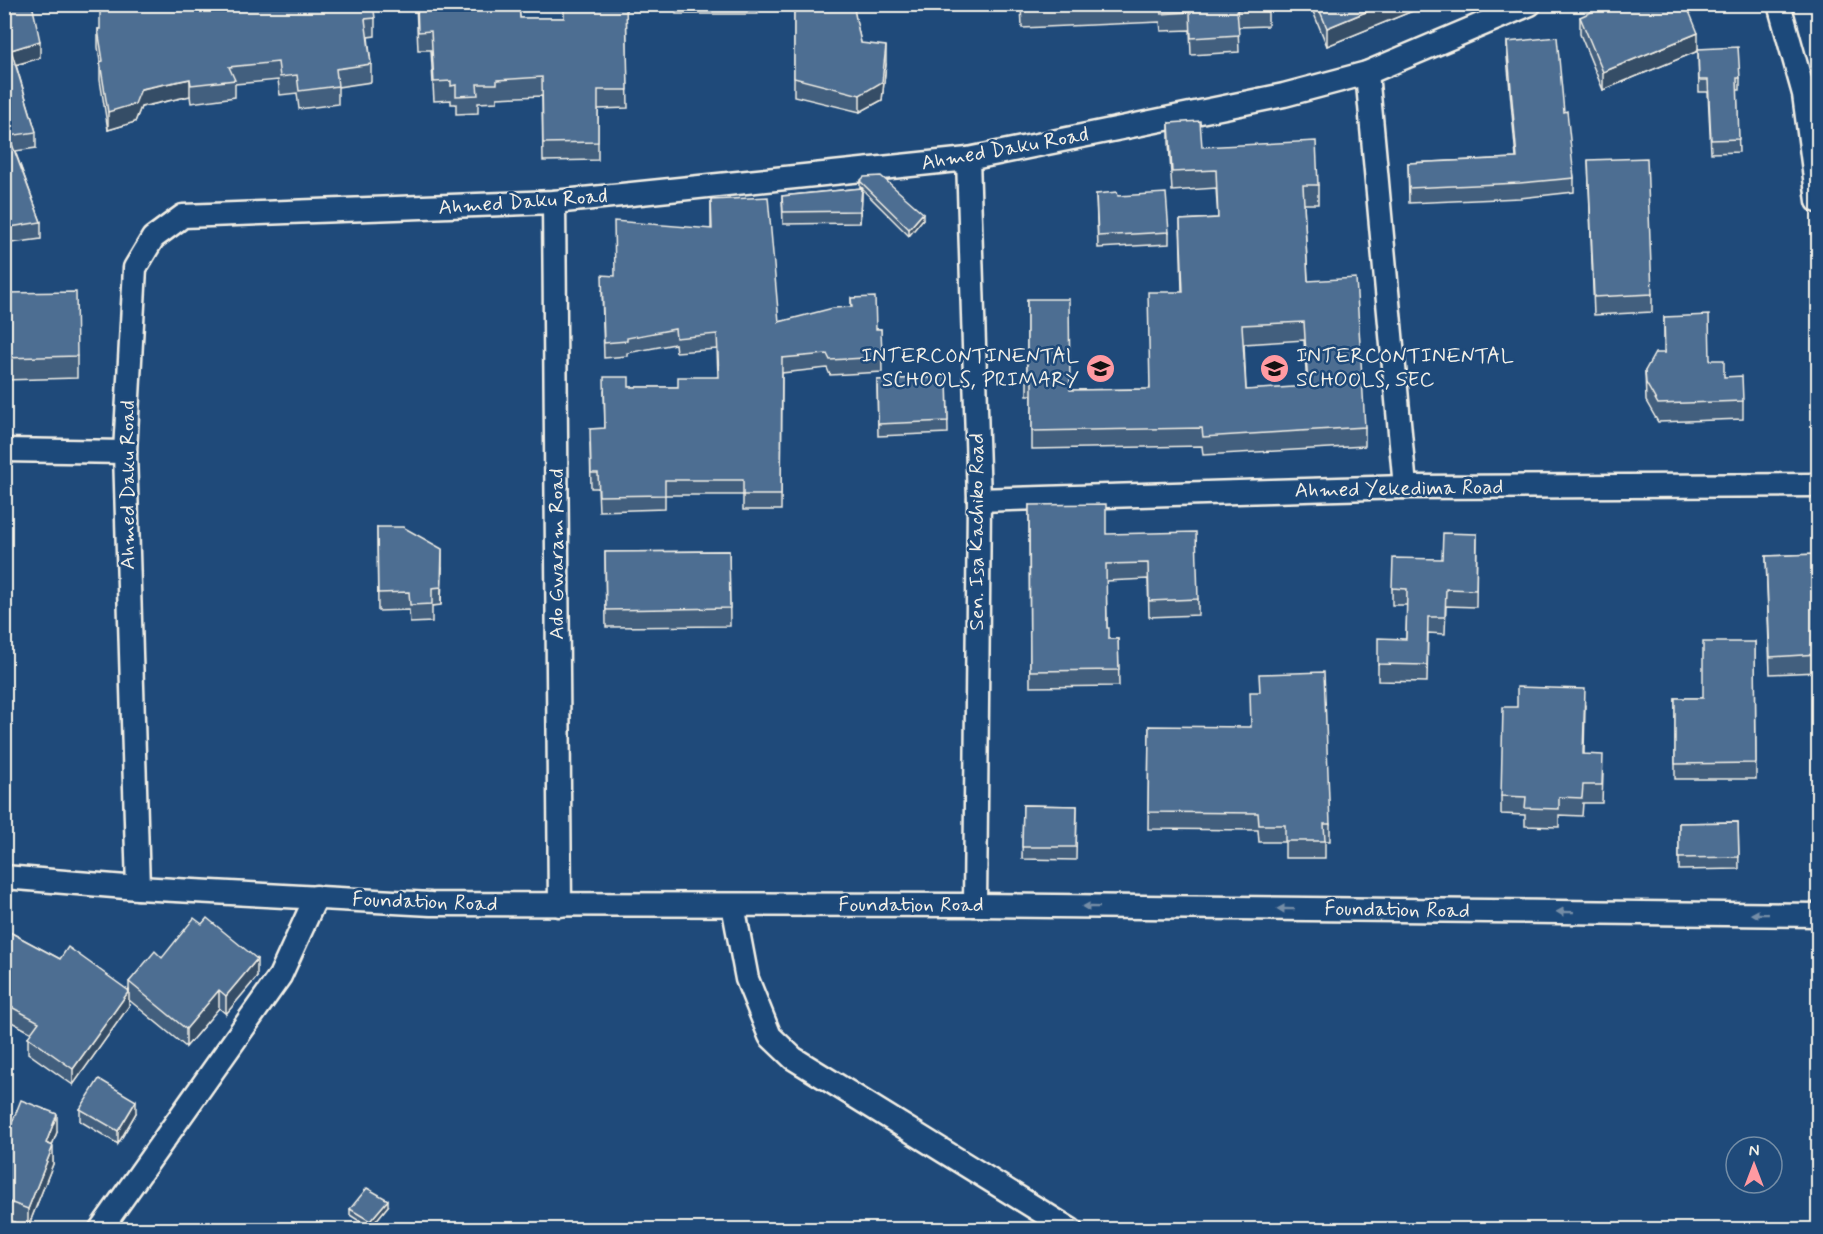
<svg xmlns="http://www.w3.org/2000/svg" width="1823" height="1234" viewBox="0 0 1823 1234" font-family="Mynerve,sans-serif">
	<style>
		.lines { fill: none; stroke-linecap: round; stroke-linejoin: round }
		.street-casing { stroke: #f4f1e8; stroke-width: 27 }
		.street { stroke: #1f4a7a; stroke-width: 22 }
		.wall { fill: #425f7e; stroke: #f4f1e8; stroke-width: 1.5; fill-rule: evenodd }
		.shaded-wall { fill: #364d66; stroke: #f4f1e8; stroke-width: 1.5 }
		.building { fill: #4d6e92; stroke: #f4f1e8; stroke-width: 1.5; fill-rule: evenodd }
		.oneway { fill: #748da6 }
		.labels { text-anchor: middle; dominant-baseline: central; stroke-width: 5; stroke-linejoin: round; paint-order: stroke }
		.street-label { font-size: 21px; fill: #f4f1e8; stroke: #1f4a7a }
		.poi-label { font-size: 21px; fill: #f4f1e8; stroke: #1f4a7a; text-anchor: end }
	</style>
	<rect width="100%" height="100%" fill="#1f4a7a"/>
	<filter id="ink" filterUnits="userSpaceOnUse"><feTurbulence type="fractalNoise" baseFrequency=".0167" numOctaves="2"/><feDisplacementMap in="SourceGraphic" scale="12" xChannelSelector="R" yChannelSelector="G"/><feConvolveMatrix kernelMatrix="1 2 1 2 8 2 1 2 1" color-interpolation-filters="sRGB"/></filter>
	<g filter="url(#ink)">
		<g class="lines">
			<defs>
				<g id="street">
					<path d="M1779 4 1804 94 1818 201"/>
					<path d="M1367 73 1405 487"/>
					<path d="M968 159 979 500 975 905"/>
					<path d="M554 202 560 905"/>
					<path d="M4 450 125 452"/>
					<path d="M979 500 1405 487 1818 485"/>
					<path d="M4 877 138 888 431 904 975 905 1818 915"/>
					<path d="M138 888 125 452 135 268 153 238 183 216 554 202 968 159 1284 95 1367 73 1530 4"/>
					<path d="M733 905 747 979 770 1036 793 1058 1071 1230"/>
					<path d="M100 1230 280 976 316 897"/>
				</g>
			</defs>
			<use href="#street" class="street-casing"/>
			<use href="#street" class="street"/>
		</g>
		<g class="wall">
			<path d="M4 4 40 58 16 65 36 132V148L15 151 41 222V239L4 244Z"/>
			<path d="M416 4H519L520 18H564L626 4 628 108 598 109V160L543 161 542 96 497 98V102L478 103V113L456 114V104H451V100L434 101 431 50H418Z"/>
			<rect x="676" y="4" width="82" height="10"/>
			<path d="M1021 4H1274V6L1268 7V26L1238 27 1239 52 1191 55 1190 30 1161 31 1160 22 1022 28Z"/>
			<path d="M1310 4H1415V10L1327 46Z"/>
			<path d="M1688 8 1698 49 1740 78V90H1737L1739 152 1711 153 1708 92H1699L1698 51 1603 90 1580 34V17Z"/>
			<path d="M794 10 854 11 861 43 886 64 882 100 860 112 794 96Z"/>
			<path d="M375 18V36L368 37 371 64V82L338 87V104L299 109 297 93 280 95 278 80 235 84V97L191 103 190 96 141 107 135 122 108 130 100 80V62L98 47V29Z"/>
			<path d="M1507 42 1564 112 1574 178V192L1520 198 1409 203 1408 163 1516 158 1507 57Z"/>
			<path d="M1169 123 1202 147 1318 185V204H1304L1308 281 1365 427V446L1203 455 1202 446 1032 449V395H1027V299L1070 390 1149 389 1182 292 1180 220 1218 218 1216 188 1172 191 1169 142ZM1304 340 1307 387 1246 390 1244 344Z"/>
			<path d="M1588 160 1652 294V312L1594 315Z"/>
			<path d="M860 181 923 219 909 236 862 189 860 223 783 224 782 196 862 188 860 187Z"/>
			<path d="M1096 194 1118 196 1169 232V244L1098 248Z"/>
			<path d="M711 200 779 322 851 307V298L876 329H881L882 372 830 375 827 368 782 373 781 510H743V495H665V509L599 511 598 488H591L590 443 605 428 604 391 629 387H678L718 377 717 349 676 352 675 344 627 353V356L604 358 602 290 615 276 711 229Z"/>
			<path d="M4 293 77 356V378L4 380Z"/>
			<path d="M1664 317 1710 360 1724 377 1743 401V419L1658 422 1646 401 1645 371 1664 353Z"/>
			<path d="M947 377 948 433 878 436 877 380Z"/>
			<path d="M1029 505 1106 534 1198 599V615L1149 617 1148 579 1106 581 1107 628 1109 639H1118L1119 686 1030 687Z"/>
			<path d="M377 527 442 567 441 605 432 606V622L410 623 409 610 378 611Z"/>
			<path d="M1477 534 1476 607 1446 606 1445 634 1428 633 1427 682 1378 681V664L1406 639 1407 605H1392V588L1442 559Z"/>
			<path d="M729 551 730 626 606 627 605 552Z"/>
			<path d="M1818 554V672L1770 674 1766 556Z"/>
			<path d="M1755 642 1756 779H1675V698H1703Z"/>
			<path d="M1585 706 1584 754 1603 773 1602 803H1583L1582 816 1559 815V827L1525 826V815L1501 814V796Z"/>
			<path d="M1149 726 1330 824V841H1325V858H1285V842H1259L1258 830 1148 829Z"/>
			<path d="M1023 805 1077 806 1076 860 1022 859Z"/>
			<path d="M1738 822 1739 869 1679 870V823Z"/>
			<path d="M4 929 60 959 129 991V982L162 958 257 977 226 1014 219 1008 186 1047 129 1000V1006L73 1085 28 1053V1037L32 1033 4 1018Z"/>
			<path d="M80 1109 136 1113 118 1144 80 1121Z"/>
			<path d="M57 1132 52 1145 53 1164 28 1227 4 1218V1143Z"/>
			<path d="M388 1206 370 1228 350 1215V1209Z"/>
		</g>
		<g class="shaded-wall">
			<path d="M851 4H865L851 13Z"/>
			<path d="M1385 4H1415V10L1327 46V28Z"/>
			<path d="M1684 4H1695L1684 10Z"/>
			<path d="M1698 33V51L1603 90V72Z"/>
			<path d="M40 41V58L11 66V50Z"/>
			<path d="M886 46V64L882 100 860 112V95Z"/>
			<path d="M190 79V96L141 107 135 122 108 130V112L141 89Z"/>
			<path d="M862 188V200L860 223V211Z"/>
			<path d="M923 213V219L909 236V229Z"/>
			<path d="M442 549V567L441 605V587Z"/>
			<path d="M257 959V977L226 1014V996Z"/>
			<path d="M219 990V1008L186 1047V1029Z"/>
			<path d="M129 991V1006L73 1085V1069Z"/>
			<path d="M136 1101V1113L118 1144V1131Z"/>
			<path d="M57 1114V1132L46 1161V1143Z"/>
			<path d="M53 1146V1164L28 1227V1209Z"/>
			<path d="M388 1200V1206L370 1228V1221Z"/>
		</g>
		<g class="building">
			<path d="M4 4H32L40 41 11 50 36 132 9 136 41 222 4 228Z"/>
			<path d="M100 4H373L375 18 365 19 371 64 336 69 338 86 299 91 297 75 280 77 278 62 229 67 235 80 191 85 190 79 141 89 135 104 108 112 100 62 103 61 98 29H100Z"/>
			<path d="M417 4H519L520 18H564V4H626L628 90H598V142L543 143 542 77 497 80V84H477L478 95 456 96V85L451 86V81L434 82 431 31 418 32Z"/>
			<path d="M807 4H853L861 43 886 46 882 82 860 95 794 78V10H807Z"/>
			<path d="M1022 4H1268V8L1237 10 1239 35 1191 38 1190 12 1161 14 1160 5 1022 11Z"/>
			<path d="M1317 4H1385L1327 28Z"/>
			<path d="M1609 4H1686L1698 33 1603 72 1580 17Z"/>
			<path d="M1557 37 1564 112 1567 111 1574 178 1520 183 1409 188 1408 163 1517 158 1507 42Z"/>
			<path d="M1738 47 1740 78H1737L1739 139 1711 140 1708 80H1699L1698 49Z"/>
			<path d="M1200 121 1202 147 1316 141 1318 185H1303L1308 281 1356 278 1365 427 1203 437 1202 428 1032 431V377H1027V299H1069L1070 390 1150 389 1148 292H1183L1180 220 1218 218 1216 170 1172 172 1169 123ZM1304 322 1308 386 1246 390 1242 325Z"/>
			<path d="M1647 158 1652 294 1594 297 1588 160Z"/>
			<path d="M881 176 923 213 909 229 860 181 864 177Z"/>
			<path d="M862 188 860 211 783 212 782 196Z"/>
			<path d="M1117 192 1118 196 1166 193 1169 232 1098 236 1096 194Z"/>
			<path d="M768 197 779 322 833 308 852 307 851 298 875 297 876 329H881L882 357 830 360 827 354 782 358 781 495H743V480H665V495L599 496 598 473H591L590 429 605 428 604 377H629V387H678V377H719L717 334 676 338 675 329 627 338V341L604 343 602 275 615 276 614 221 712 229 711 200Z"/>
			<path d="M76 292 77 356 4 358V293Z"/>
			<path d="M1709 315 1710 360H1724V377L1742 376 1743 401 1658 404 1646 383 1645 371 1655 353H1665L1664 317Z"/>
			<path d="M947 377 948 421 878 424 877 380Z"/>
			<path d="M1106 504V534L1196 532 1198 599 1149 601 1148 563 1106 564 1107 628H1109V639H1118L1119 670 1030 671 1029 505Z"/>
			<path d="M377 527H403L442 549 441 587 432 588V604L410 605 409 592 378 593Z"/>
			<path d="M1443 533 1477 534 1476 590 1446 589 1445 617H1428L1427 665 1378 664V638L1406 639 1407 589 1392 588 1393 558 1442 559Z"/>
			<path d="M729 551 730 608 606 610 605 552Z"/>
			<path d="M1818 554V654L1770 657 1766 556Z"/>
			<path d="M1703 642H1755L1756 763 1675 764V698H1703Z"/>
			<path d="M1324 672 1330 824H1324L1325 841H1285V825H1259L1258 813 1148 812 1149 726 1251 727 1250 692H1260L1259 674Z"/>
			<path d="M1517 687 1585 689 1583 754 1603 755 1602 785H1583L1582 798 1559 797V809L1525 808 1526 797 1501 796 1503 707H1517Z"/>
			<path d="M1023 805 1077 806 1076 847H1022Z"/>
			<path d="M1738 822 1739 857 1679 858V823Z"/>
			<path d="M194 918 202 924 207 918 257 959 226 996 219 990 186 1029 129 982 155 951 162 958Z"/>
			<path d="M4 929 60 959 68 947 129 991 73 1069 28 1037 39 1022 4 1003Z"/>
			<path d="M99 1079 136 1101 118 1131 80 1109Z"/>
			<path d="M21 1100 57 1114 46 1143 53 1146 28 1209 4 1200V1143Z"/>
			<path d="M367 1188 388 1200 370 1221 350 1209Z"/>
		</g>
		<defs><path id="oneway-solid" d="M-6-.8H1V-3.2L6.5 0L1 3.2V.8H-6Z" transform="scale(1.5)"/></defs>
		<g class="oneway">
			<use href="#oneway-solid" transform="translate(1091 907) rotate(-179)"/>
			<use href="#oneway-solid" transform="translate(1286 909) rotate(-179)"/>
			<use href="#oneway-solid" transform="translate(1565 912) rotate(-179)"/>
			<use href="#oneway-solid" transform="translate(1760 914) rotate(-179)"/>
		</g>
	</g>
	<defs>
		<symbol id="school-disc" viewBox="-11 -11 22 22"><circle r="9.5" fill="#ff9aa2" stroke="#1f4a7a"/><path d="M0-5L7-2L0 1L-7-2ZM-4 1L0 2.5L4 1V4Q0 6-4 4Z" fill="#111"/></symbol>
	</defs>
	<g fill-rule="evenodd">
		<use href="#school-disc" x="1084" y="352" width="33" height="33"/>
		<use href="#school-disc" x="1258" y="352" width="33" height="33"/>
	</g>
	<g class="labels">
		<g class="street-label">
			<text transform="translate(1005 149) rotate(-10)">Ahmed Daku Road</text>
			<text transform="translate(523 202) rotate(-4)">Ahmed Daku Road</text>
			<text transform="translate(128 485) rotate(-90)">Ahmed Daku Road</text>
			<text transform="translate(1399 489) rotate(-1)">Ahmed Yekedima Road</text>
			<text transform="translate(977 532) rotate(-90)">Sen. Isa Kachiko Road</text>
			<text transform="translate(557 554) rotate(-90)">Ado Gwaram Road</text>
			<text transform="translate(425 902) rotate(2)">Foundation Road</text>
			<text x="911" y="905">Foundation Road</text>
			<text transform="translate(1397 910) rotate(1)">Foundation Road</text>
		</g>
		<g class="poi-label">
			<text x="1079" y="356">INTERCONTINENTAL<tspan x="1079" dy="24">SCHOOLS, PRIMARY</tspan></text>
			<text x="1296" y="356" text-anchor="start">INTERCONTINENTAL<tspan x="1296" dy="24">SCHOOLS, SEC</tspan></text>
		</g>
	</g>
	<rect width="1823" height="1234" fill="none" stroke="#1f4a7a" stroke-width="24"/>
	<rect x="12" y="12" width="1799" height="1210" fill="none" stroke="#f4f1e8" stroke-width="2" filter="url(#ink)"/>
	<g transform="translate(1754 1165)"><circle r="28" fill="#1f4a7a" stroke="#748da6" stroke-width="1.5"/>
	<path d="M0-4.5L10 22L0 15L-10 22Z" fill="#ff9aa2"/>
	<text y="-9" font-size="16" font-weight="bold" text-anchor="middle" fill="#f4f1e8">N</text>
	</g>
</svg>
